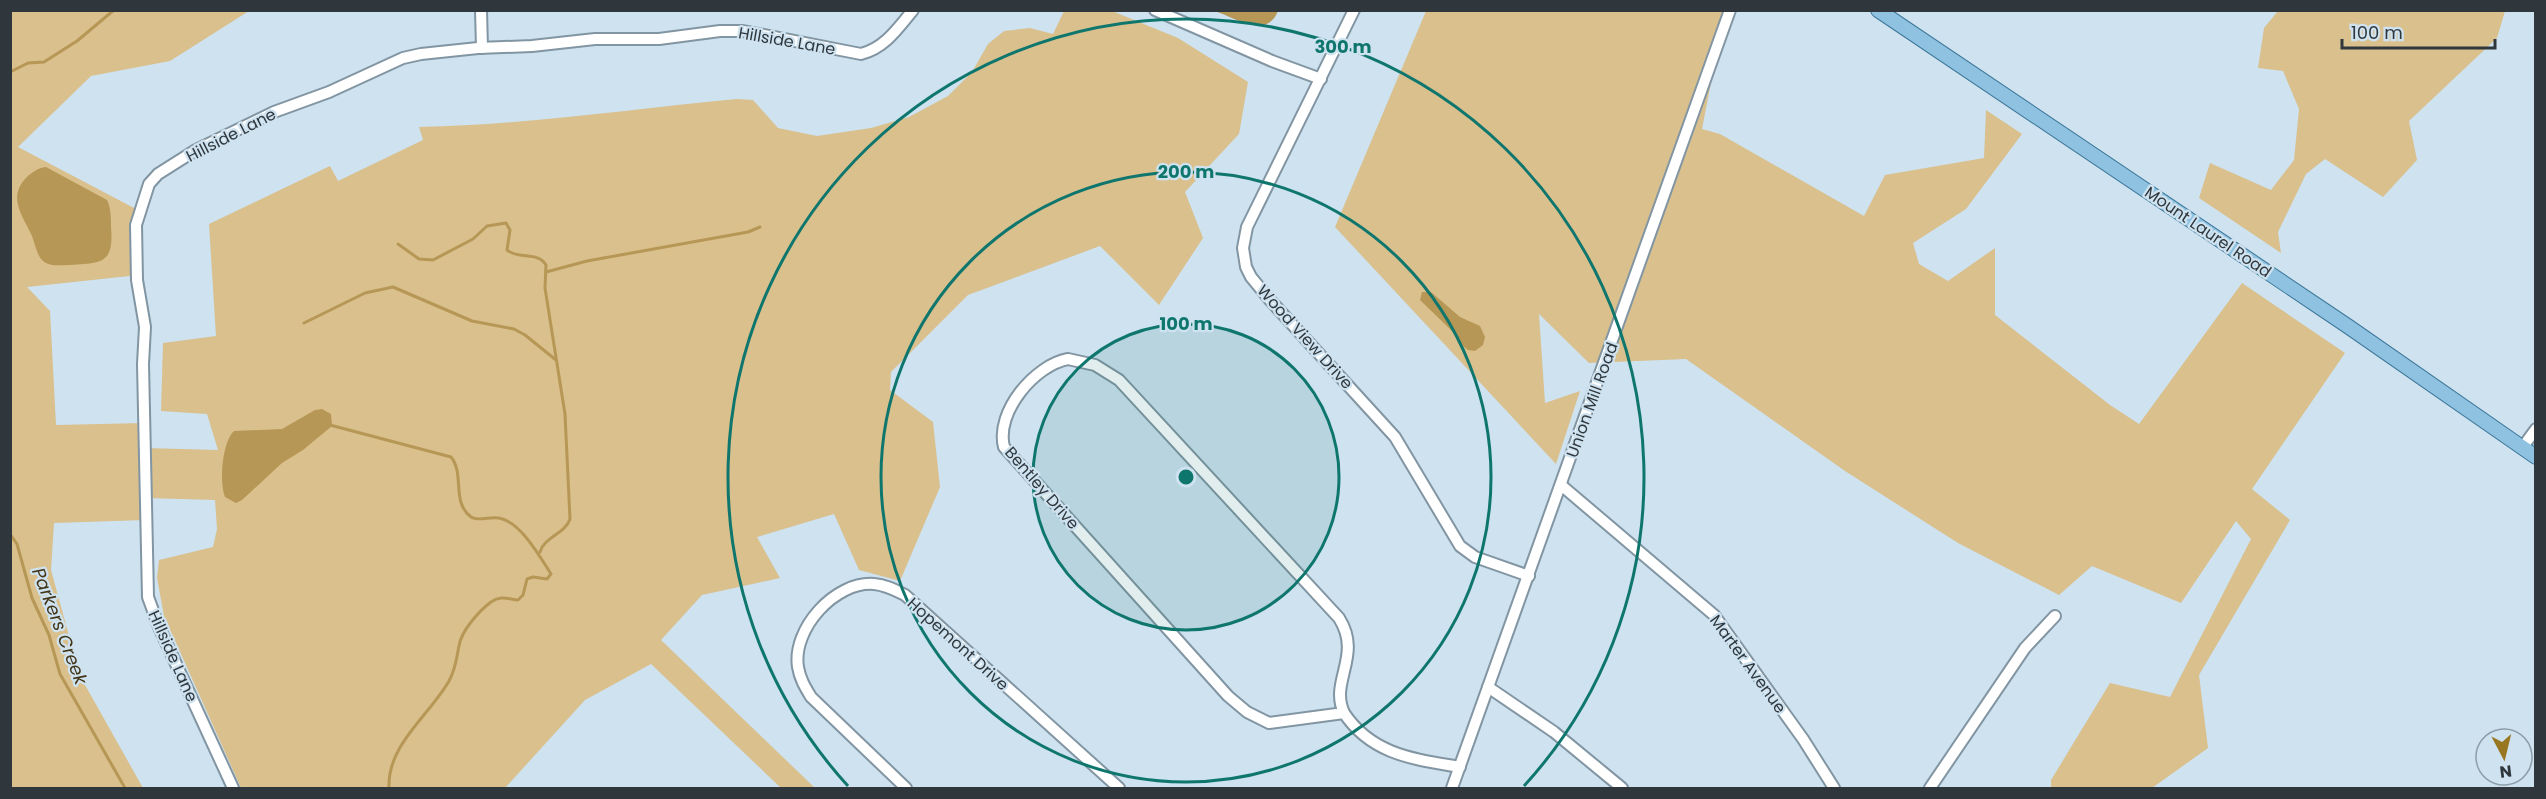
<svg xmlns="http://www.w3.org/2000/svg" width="2546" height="799" viewBox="0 0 2546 799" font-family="Poppins,sans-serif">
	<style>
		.green { fill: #d9c08d }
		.water { fill: #b79755 }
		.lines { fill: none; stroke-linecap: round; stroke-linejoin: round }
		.stream { stroke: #b79755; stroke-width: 3 }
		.minor-casing { stroke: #8295a2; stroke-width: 14 }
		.major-casing { stroke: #3d7799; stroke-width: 16 }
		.minor { stroke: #fff; stroke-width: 10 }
		.major { stroke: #8fc2e0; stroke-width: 14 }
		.ring { fill: none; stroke: #0f766e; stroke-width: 3 }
		.labels { text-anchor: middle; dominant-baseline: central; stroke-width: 4.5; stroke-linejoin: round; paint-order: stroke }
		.street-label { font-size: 16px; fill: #2f373c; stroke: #cee2f0 }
		.water-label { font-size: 18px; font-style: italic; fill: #433517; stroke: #cee2f0 }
		.centre { fill: #0f766e; stroke: #cee2f0; stroke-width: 3 }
		.ring-label { font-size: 18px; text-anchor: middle; font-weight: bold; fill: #0f766e; stroke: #cee2f0; stroke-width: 4.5; stroke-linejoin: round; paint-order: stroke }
	</style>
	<rect width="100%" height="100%" fill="#cee2f0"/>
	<g class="green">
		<path d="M10 11H249L170 61 91 76 18 147 136 209 139 275 27 287 50 311 56 425 144 423 145 448 218 450 207 414 161 411 163 343 216 336 209 224 330 166 338 181 423 140 419 127C525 125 631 109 737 99L753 100 778 128 817 136 871 128 909 117 948 96 972 72 988 44 1004 31 1030 28 1053 34 1064 11H1112L1178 38 1248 82 1239 134 1185 192 1203 238 1159 305 1100 246 968 295 891 372 890 390 933 422 940 487 900 581 859 570 834 514 757 537 780 578 702 595 661 640 815 788H781L651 664 585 700 505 788H241L164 616 157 578 159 560 213 547 217 529 215 500 145 498V520L54 523 51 570 80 676 143 788H11Z"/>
		<path d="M1426 11H1725L1702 129 1720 134 1864 216 1885 175 1984 158 1986 110 2022 134 1966 209 1913 243 1919 264 1948 281 1995 248V315L2110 405 2139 424 2242 283 2345 353 2252 489 2290 520 2199 675 2208 748 2152 788H2051V780L2110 683 2170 697 2251 539 2236 521 2181 603 2092 566 2059 595 1958 543 1845 471 1686 359 1589 363 1539 314 1545 403 1580 391 1556 464 1335 227Z"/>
		<path d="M2278 11H2505L2497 38 2409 121 2417 160 2383 197 2325 159 2306 174 2278 232 2281 253 2199 198 2210 163 2271 190 2294 160 2299 109 2283 71 2258 68 2264 28Z"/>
	</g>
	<g class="water">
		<path d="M1214 11H1278C1266 41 1233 16 1214 11Z"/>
		<path d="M46 167 107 200C111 208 111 218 111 227 114 263 103 263 70 265 62 265 50 267 43 261 37 256 35 244 32 236 23 216 7 198 26 178 32 172 38 168 46 167Z"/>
		<path d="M1422 292H1431L1460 317 1480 326 1485 337 1483 345 1475 351 1468 350 1463 346 1453 332 1420 300Z"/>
		<path d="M322 409 331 414 332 426 303 450 282 463 242 500 236 503 225 497C219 482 222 442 234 431L282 429 315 410Z"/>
	</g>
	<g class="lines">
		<g class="stream">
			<path d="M10 72 28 63 44 62 77 41 114 10"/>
			<path d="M398 244 419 259 433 260 473 239 487 226 506 223 510 230 507 250C519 260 538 251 546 265L545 288 565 414 570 519C565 534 544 537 540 552"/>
			<path d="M546 272 587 261 748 232 760 227"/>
			<path d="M304 323 365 293 393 287 472 321 514 329 525 335 556 360"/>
			<path d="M330 425 451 457C465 474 451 502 471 517 479 522 490 516 499 518 521 522 540 557 551 574L547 579 533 577 527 579 523 595 518 600C508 599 501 595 491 602 479 611 461 631 459 646 456 660 456 668 449 681 429 716 387 745 389 788"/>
			<path d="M10 534 17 544 32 598 49 635 60 674 125 788"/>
		</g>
		<defs>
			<g id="minor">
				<path d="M481 10 482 48"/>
				<path d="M1155 10 1272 61 1321 79"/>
				<path d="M1354 10 1247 227 1243 248 1246 267 1251 277 1270 300 1395 437 1460 546 1475 557 1529 576"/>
				<path d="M1068 359 1095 365 1119 380 1339 618C1363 656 1329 681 1344 713L1269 723 1247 712 1228 696 1004 447C995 412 1035 365 1068 359Z"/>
				<path d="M2522 448 2536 429"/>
				<path d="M1561 485 1714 615 1803 739 1834 788"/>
				<path d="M1488 687 1554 732 1622 788"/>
				<path d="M1344 713C1372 755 1414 759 1460 767"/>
				<path d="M233 788 159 627 148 597 143 364 145 327 137 280 136 225 149 184 158 174 196 150 274 112 329 92 403 58 421 54 478 48 532 46 595 39H659L720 31H743L861 54C885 48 898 28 913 10"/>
				<path d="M906 788 811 697C805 687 800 679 798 667 792 629 835 581 874 584 886 585 895 590 905 595L1119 788"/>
				<path d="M1452 788 1730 10"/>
				<path d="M1930 788 2025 648 2055 616"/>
			</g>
			<path id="major" d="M1878 10 2349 327 2536 457"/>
		</defs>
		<use href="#minor" class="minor-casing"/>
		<use href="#major" class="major-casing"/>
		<use href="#minor" class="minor"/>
		<use href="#major" class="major"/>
	</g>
	<circle cx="1186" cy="477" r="153" fill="#0f766e" fill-opacity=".12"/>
	<g class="ring">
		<circle cx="1186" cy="477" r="153"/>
		<circle cx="1186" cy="477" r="305"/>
		<path d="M848 786A458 458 0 1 1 1524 786"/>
	</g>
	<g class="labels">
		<g class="street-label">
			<text transform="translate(787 41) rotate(10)">Hillside Lane</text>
			<text transform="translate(231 135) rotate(-27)">Hillside Lane</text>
			<text transform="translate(2208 232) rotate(34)">Mount Laurel Road</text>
			<text transform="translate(1305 337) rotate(48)">Wood View Drive</text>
			<text transform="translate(1592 400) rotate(-70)">Union Mill Road</text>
			<text transform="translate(1042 488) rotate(49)">Bentley Drive</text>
			<text transform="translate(958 644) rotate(42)">Hopemont Drive</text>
			<text transform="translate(173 656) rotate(66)">Hillside Lane</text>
			<text transform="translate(1748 664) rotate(54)">Marter Avenue</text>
		</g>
		<g class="water-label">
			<text transform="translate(60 626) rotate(69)">Parkers Creek</text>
		</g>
	</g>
	<circle cx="1186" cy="477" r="9" class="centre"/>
	<g class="ring-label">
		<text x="1343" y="53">300 m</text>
		<text x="1186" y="178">200 m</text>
		<text x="1186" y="330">100 m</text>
	</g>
	<rect width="2546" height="799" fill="none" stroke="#2f373c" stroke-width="24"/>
	<g transform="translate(2504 757) rotate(173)"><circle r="28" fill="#cee2f0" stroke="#8e9ea8" stroke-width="1.5"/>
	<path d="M0-4.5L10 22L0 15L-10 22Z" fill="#997620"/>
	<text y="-9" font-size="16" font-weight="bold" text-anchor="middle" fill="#2f373c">N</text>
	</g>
	<path d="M2342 39v9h153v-9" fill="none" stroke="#2f373c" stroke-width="3"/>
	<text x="2351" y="39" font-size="18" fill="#2f373c" stroke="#cee2f0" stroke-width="4.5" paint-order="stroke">100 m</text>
</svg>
